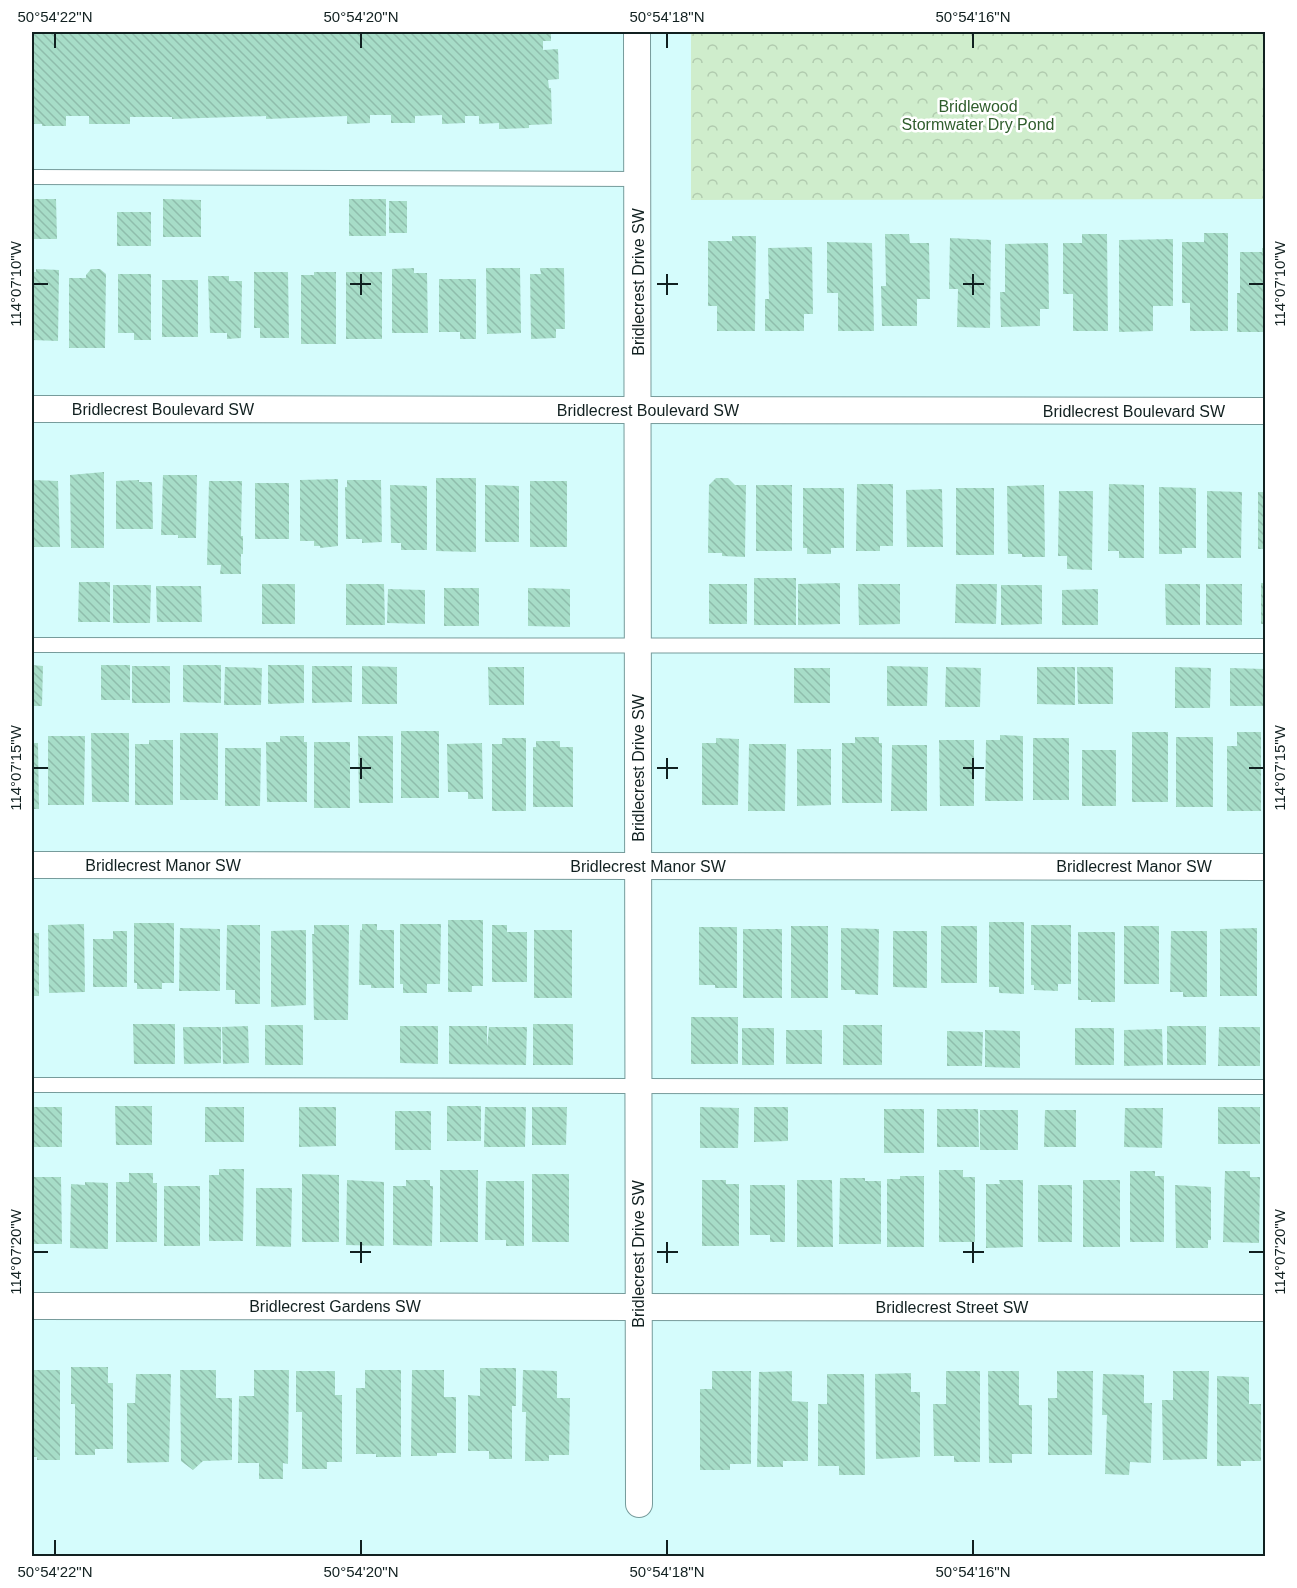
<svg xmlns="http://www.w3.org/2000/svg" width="1297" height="1588" viewBox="0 0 1297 1588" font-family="Helvetica,sans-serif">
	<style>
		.park { fill: url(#park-crowns) }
		.building { fill: url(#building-back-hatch) }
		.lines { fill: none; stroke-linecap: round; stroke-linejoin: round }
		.lane-casing { stroke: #769b9b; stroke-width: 16 }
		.street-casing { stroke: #769b9b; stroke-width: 28 }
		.lane { stroke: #fff; stroke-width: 14 }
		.street { stroke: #fff; stroke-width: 26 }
		.ticks { fill: none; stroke: #112020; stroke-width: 2 }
		.labels { text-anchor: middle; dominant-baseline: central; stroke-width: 5; stroke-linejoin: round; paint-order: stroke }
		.park-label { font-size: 16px; fill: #2f5d2c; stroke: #fff }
		.street-label { font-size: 16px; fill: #112020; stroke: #fff }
		.neatline { fill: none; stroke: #112020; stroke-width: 2 }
		.ticks-label { font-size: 15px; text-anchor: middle; fill: #112020 }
	</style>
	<defs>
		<pattern id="park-crowns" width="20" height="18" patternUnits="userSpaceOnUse" patternTransform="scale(1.5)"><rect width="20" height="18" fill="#cfedcc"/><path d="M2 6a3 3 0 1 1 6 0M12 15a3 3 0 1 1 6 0" fill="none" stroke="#b1cbaf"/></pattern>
		<pattern id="building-back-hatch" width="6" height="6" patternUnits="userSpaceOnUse" patternTransform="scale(1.5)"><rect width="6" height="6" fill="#a7ddc8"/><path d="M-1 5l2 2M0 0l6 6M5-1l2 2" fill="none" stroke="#8fbdac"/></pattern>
	</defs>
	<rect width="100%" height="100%" fill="#d5fcfc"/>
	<path class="park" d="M691 32H1265V199L691 200Z"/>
	<g class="building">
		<path d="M32 32H551V41H543V50L558 49 559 79 548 80 549 88H551L552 124 529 125V128L499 129V123L479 124V116H465V123L442 124V115L415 116V123H391V115H370V123L347 124V116L266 119V116L172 119V117H130V124H89V116H66V126H42V124H32Z"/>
		<path d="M32 199H56L57 239H32Z"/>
		<path d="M163 199 201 200V237H163Z"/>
		<rect x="349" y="199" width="37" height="37"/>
		<rect x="389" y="201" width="18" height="32"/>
		<rect x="117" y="212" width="34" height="34"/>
		<path d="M1204 233H1228V331H1190V303H1182V242H1204Z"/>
		<path d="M885 234H909L910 243H929L930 299H917V326H882L881 286H886Z"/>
		<path d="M1082 234H1107L1108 331H1073V294H1063V243H1082Z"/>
		<path d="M732 236H756L755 331H717V306H708V241H732Z"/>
		<path d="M950 238 991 240 990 328 957 327 958 289H949Z"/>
		<path d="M1173 239V306H1153V331L1119 332V240Z"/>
		<path d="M827 242 872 243 874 331H838V293H827Z"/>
		<path d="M1048 243 1049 309H1040V326L1001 327 1000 292H1005V244Z"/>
		<path d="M812 247 813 314H804V331H765V299H769L768 248Z"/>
		<path d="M1262 248H1266V332H1237V293H1240V252H1262Z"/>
		<path d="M414 268V273H427L428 333H392V269Z"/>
		<path d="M486 268H520L521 333 487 334Z"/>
		<path d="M540 268H564L565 329H556V338L531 339 530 274H541Z"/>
		<path d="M36 269 59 270 58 341 32 340V272H36Z"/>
		<path d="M91 269H100L106 274 105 348H69V278H86V275Z"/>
		<path d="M254 272H288L289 338H260V328H254Z"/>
		<path d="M314 272H336V344H301V275H314Z"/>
		<rect x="346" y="272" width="36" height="67"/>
		<path d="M118 274H151V340H134V333H118Z"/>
		<path d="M208 276H229V281H242L241 338 227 339V333H210Z"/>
		<path d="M439 279H476V339H460V332H439Z"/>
		<rect x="162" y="280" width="36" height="57"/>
		<path d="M104 472V548H71L70 475Z"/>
		<path d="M163 475H197L196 538H178V535H161Z"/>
		<path d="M436 478H476V552L436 551Z"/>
		<path d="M716 478H728L735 485H746L745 557 722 556V553H708L709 485Z"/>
		<path d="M338 479V546L320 548V546H314V541H300V480Z"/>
		<path d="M32 480 58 481 60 547H32Z"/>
		<path d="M139 480V482H152L153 529H116V481Z"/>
		<path d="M347 480H381L382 542 362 543V539H346L345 487H347Z"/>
		<path d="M209 481H242L241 536H243V554H241V574H220L221 565H207Z"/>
		<rect x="530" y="481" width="37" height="66"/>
		<rect x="255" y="483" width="34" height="56"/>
		<path d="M857 484H893V546H880V551H856Z"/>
		<path d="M1109 484 1144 485V558H1119V551H1108Z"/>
		<path d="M390 485 427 486V550H401V543H391Z"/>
		<path d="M485 485 519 486V542H485Z"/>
		<rect x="756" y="485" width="36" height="66"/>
		<path d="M1044 485 1045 557H1022V554H1008L1007 486Z"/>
		<path d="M1159 487 1196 488V548H1182V554H1159Z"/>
		<path d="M803 488H844V548H831V554H807V548H803Z"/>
		<rect x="956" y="488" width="38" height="67"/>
		<path d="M942 489 943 547H907L906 490Z"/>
		<path d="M1059 491H1093L1092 570 1067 569V556H1058Z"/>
		<path d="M1207 491 1242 492 1241 558H1207Z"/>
		<rect x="1258" y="492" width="8" height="57"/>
		<rect x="754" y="578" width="42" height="47"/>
		<path d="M79 582H110V622H78Z"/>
		<path d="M840 583V624L798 625V584Z"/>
		<rect x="1261" y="583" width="5" height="41"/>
		<rect x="262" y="584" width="33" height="40"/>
		<path d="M346 584H384L385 625H346Z"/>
		<rect x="709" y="584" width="38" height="40"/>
		<path d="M858 584H900V624L859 625Z"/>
		<path d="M956 584H997L996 624 955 623Z"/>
		<path d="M1165 584H1200V625H1166Z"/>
		<rect x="1206" y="584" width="36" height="41"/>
		<path d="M113 585H151L150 623H113Z"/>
		<path d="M1001 585H1042V624L1001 625Z"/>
		<path d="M156 586H201L202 622H157Z"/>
		<rect x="444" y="588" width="35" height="38"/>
		<path d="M528 588 570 589V627L528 626Z"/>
		<path d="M388 589 425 590V624L387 623Z"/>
		<path d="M1098 589V625H1062V590Z"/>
		<path d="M32 665 43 666 42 706H32Z"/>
		<rect x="101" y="665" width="29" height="35"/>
		<path d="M183 665H221V703L183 702Z"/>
		<path d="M268 665H304V703L268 704Z"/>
		<rect x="132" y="666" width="38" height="37"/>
		<path d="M312 666H352V702L312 703Z"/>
		<path d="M362 666 397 667V704H362Z"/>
		<path d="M887 666 928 667 927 706H887Z"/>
		<path d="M225 667 262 668 261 705H224Z"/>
		<path d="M488 667H524V705H489Z"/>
		<path d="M946 667 981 668 980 707H945Z"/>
		<path d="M1037 667H1075V705L1037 704Z"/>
		<path d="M1077 667H1113V704H1078Z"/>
		<path d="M1175 667 1211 668 1210 708H1175Z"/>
		<rect x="794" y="668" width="36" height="35"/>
		<path d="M1230 668 1265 669V706H1230Z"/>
		<rect x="401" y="731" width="38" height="67"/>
		<rect x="1132" y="732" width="36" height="70"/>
		<path d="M1237 732H1261V811H1227V746H1237Z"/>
		<path d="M91 733H129V802H92Z"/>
		<rect x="180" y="733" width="38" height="67"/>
		<path d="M1000 735 1023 736V801H985L986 740H1000Z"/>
		<path d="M48 736H85L84 805H48Z"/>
		<path d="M280 736H304V742H307V802H267L266 742H280Z"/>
		<path d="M358 736H393V803H359Z"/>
		<path d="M855 737H879V743H882V803H842V743H855Z"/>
		<rect x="1176" y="737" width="37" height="70"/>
		<path d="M502 738H526V811H492V744H502Z"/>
		<path d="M716 738 739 739 738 805H702V743H716Z"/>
		<rect x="1033" y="738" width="36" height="62"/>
		<path d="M149 740H173V805H135V744H149Z"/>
		<path d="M939 740H974V806H940Z"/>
		<path d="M536 741H560V747H573V807H533V747H536Z"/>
		<rect x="314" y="742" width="36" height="66"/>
		<path d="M32 743H38L39 809H32Z"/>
		<path d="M482 743 483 799H468V792H448L447 744Z"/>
		<path d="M749 744H786L785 811H748Z"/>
		<path d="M892 745H927V811H891Z"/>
		<path d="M225 748H261L260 806H225Z"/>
		<path d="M797 749H831V805L797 806Z"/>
		<rect x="1082" y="750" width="34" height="56"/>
		<path d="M448 920H483V986H472V992H448Z"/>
		<path d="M989 922H1024V994L999 993V987H989Z"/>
		<path d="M134 923H174V983H162V989H137V983H134Z"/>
		<path d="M84 924 85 992 49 993 48 925Z"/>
		<path d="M362 924H377V930H394V988H371V985H359L360 930H362Z"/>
		<path d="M400 924H441L440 984H427V993H403V984H400Z"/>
		<path d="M227 925H260V1004H235V990H226Z"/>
		<path d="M314 925H349L348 1020H314L312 934H314Z"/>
		<path d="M492 925H507V932H527V982H492Z"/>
		<path d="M1031 925H1071V984H1058V991L1034 990V985H1031Z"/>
		<rect x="791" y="926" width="37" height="72"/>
		<rect x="941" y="926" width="36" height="57"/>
		<rect x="1124" y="926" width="35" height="58"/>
		<path d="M699 927H737V988H715V985H699Z"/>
		<path d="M180 928 220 929V991H179Z"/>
		<path d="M841 928 879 929 878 995 855 994V990H841Z"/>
		<path d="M1257 928V996H1220V929Z"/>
		<rect x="743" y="929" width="39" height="69"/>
		<path d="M306 930V1005L271 1007V931Z"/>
		<rect x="534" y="930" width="38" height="68"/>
		<path d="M113 931H127V987H93V939H113Z"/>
		<path d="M893 931H927V988L893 987Z"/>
		<path d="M1171 931H1207V997H1183V992H1170Z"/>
		<path d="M1078 932H1115V1002H1091V1000H1078Z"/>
		<rect x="32" y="933" width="7" height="63"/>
		<rect x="691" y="1017" width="47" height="47"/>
		<path d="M133 1024H175V1064H134Z"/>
		<rect x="533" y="1024" width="40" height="41"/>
		<rect x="265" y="1025" width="38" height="40"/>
		<rect x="843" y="1025" width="39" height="40"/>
		<path d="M248 1026 249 1063 223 1064 222 1027Z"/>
		<path d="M400 1026H438V1064L400 1063Z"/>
		<path d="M449 1026H487V1047L489 1027H527L526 1065 449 1064Z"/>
		<rect x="1167" y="1026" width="39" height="39"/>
		<path d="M183 1027H221V1063L184 1064Z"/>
		<path d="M1219 1027H1260V1066H1218Z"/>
		<rect x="742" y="1028" width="32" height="37"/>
		<rect x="1075" y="1028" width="39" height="37"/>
		<path d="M1162 1029 1163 1065 1124 1066V1030Z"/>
		<rect x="786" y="1030" width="36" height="34"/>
		<path d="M985 1030 1020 1031V1068L985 1067Z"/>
		<path d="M947 1031 983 1032 982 1066H947Z"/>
		<path d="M115 1106H152V1145H116Z"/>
		<rect x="447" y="1106" width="34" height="35"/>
		<rect x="32" y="1107" width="30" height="40"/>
		<rect x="205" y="1107" width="39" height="35"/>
		<path d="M299 1107H336V1146L299 1147Z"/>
		<path d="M485 1107H526L525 1147H484Z"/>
		<path d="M532 1107H567L566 1145H532Z"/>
		<path d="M700 1107 739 1108 738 1148H700Z"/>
		<path d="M754 1107H788V1141L754 1142Z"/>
		<rect x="1218" y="1107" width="42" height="37"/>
		<path d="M1125 1108H1163L1162 1148 1124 1147Z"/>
		<rect x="884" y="1109" width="40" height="44"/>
		<path d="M937 1109H978L979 1147H937Z"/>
		<rect x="980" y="1110" width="38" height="40"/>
		<path d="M1045 1110H1076V1147H1044Z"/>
		<rect x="395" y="1111" width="36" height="39"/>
		<path d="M219 1169H244L243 1241H209V1175H219Z"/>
		<rect x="440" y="1170" width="38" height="72"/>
		<path d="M939 1170H963V1177H975V1242H939Z"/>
		<path d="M1130 1171H1155V1176H1164V1242H1130Z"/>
		<path d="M1225 1171H1250V1177H1260L1259 1243 1223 1242Z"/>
		<path d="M129 1173H153V1183H157V1242H116V1182H129Z"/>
		<path d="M302 1174 339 1175V1242H302Z"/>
		<rect x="532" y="1174" width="37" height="68"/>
		<path d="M900 1176H924V1247H887V1179H900Z"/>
		<path d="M32 1177H61L62 1244H32Z"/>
		<path d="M840 1178H865V1181H881V1244H839Z"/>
		<path d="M347 1180 384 1182V1246L346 1245Z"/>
		<path d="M406 1180H430V1186H433L432 1246 393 1245V1186H406Z"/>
		<path d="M702 1180H726V1184H739V1246H702Z"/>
		<path d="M797 1180H832L833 1247H797Z"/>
		<path d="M999 1180H1023V1247L986 1248V1184H1000Z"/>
		<rect x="1083" y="1180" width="37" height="67"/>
		<path d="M486 1181H524V1246H506V1240H485Z"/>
		<path d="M85 1182 108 1183V1249L70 1248 71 1184 85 1185Z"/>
		<path d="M750 1185H785V1242H770V1235H750Z"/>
		<rect x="1038" y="1185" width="34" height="57"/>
		<path d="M1175 1185 1211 1187V1240H1208V1248H1176Z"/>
		<rect x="164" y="1186" width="36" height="60"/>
		<path d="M256 1188H292L291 1247 256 1246Z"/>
		<path d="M71 1367H108V1383H113V1449H95V1455H75V1404H71Z"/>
		<path d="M480 1368H516V1406H512V1459H489V1451H468V1395L480 1396Z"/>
		<path d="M32 1370H60V1460H37V1457H32Z"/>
		<path d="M180 1370H216V1398H232V1460L203 1461 193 1470 181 1461Z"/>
		<path d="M254 1370H289L288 1464 283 1463V1479H259V1463H238L239 1396H254Z"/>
		<path d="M365 1370H401V1457H376V1454H356V1388H365Z"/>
		<path d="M412 1370H444V1397H456V1453H437V1456H411Z"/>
		<path d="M523 1370 557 1371V1398H570L569 1455H549V1461H525L526 1412H522Z"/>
		<path d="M296 1371H335V1395H342V1462H327V1469H302V1412H296Z"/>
		<path d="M712 1371H751V1464H730V1470H700V1389H712Z"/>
		<path d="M792 1371V1401L808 1402V1461H783V1467H757L759 1372Z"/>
		<path d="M946 1371H980V1462H954V1456H934L933 1404H946Z"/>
		<path d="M988 1371H1019V1405H1032V1454H1012V1463H989Z"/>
		<path d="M1057 1371H1093L1092 1455H1048V1398H1057Z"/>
		<path d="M1173 1371H1209L1207 1459 1163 1460 1162 1400H1173Z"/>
		<path d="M911 1373V1392H920V1457L876 1459 875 1374Z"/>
		<path d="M136 1374H171L169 1462 127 1463V1403H135Z"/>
		<path d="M827 1374H864L865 1475H839V1466H818V1404H827Z"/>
		<path d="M1103 1374 1144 1375V1403H1152L1151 1463 1130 1462 1129 1475 1105 1474 1107 1415H1102Z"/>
		<path d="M1217 1376 1249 1377V1404H1261V1461H1241V1466H1217Z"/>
	</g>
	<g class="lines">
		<defs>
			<g id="lane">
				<path d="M32 177 637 179"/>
				<path d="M32 645 1266 646"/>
				<path d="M32 1085 1266 1087"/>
			</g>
			<g id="street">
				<path d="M637 32 639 1504"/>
				<path d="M32 409 1266 411"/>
				<path d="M32 865 1266 867"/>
				<path d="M32 1306 1266 1308"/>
			</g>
		</defs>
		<use href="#lane" class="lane-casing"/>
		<use href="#street" class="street-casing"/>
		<use href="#lane" class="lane"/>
		<use href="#street" class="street"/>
	</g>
	<path class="ticks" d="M55 33V48M361 33V48M667 33V48M973 33V48M361 274V295M667 274V295M973 274V295M33 284H48M350 284H371M657 284H678M963 284H984M1249 284H1264M361 758V779M667 758V779M973 758V779M33 768H48M350 768H371M657 768H678M963 768H984M1249 768H1264M361 1242V1263M667 1242V1263M973 1242V1263M33 1252H48M350 1252H371M657 1252H678M963 1252H984M1249 1252H1264M55 1540V1555M361 1540V1555M667 1540V1555M973 1540V1555"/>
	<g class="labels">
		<g class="park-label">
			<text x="978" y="106">Bridlewood<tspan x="978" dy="18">Stormwater Dry Pond</tspan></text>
		</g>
		<g class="street-label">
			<text transform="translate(638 282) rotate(-90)">Bridlecrest Drive SW</text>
			<text x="163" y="409">Bridlecrest Boulevard SW</text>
			<text x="648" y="410">Bridlecrest Boulevard SW</text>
			<text x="1134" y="411">Bridlecrest Boulevard SW</text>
			<text transform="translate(638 768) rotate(-90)">Bridlecrest Drive SW</text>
			<text x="163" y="865">Bridlecrest Manor SW</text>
			<text x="648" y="866">Bridlecrest Manor SW</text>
			<text x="1134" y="866">Bridlecrest Manor SW</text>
			<text transform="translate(638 1254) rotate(-90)">Bridlecrest Drive SW</text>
			<text x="335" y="1306">Bridlecrest Gardens SW</text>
			<text x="952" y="1307">Bridlecrest Street SW</text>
		</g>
	</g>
	<rect width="1297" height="1588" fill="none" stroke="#ffffff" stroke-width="66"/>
	<rect x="33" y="33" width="1231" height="1522" class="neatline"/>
	<g class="ticks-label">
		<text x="55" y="22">50°54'22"N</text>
		<text x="361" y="22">50°54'20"N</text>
		<text x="667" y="22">50°54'18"N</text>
		<text x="973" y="22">50°54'16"N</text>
		<text transform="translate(1280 284) rotate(-90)" y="5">114°07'10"W</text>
		<text transform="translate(16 284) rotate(-90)" y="5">114°07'10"W</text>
		<text transform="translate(1280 768) rotate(-90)" y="5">114°07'15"W</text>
		<text transform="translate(16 768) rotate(-90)" y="5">114°07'15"W</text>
		<text transform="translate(1280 1252) rotate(-90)" y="5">114°07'20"W</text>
		<text transform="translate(16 1252) rotate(-90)" y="5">114°07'20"W</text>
		<text x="55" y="1577">50°54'22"N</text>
		<text x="361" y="1577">50°54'20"N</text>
		<text x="667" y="1577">50°54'18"N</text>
		<text x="973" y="1577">50°54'16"N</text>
	</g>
</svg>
